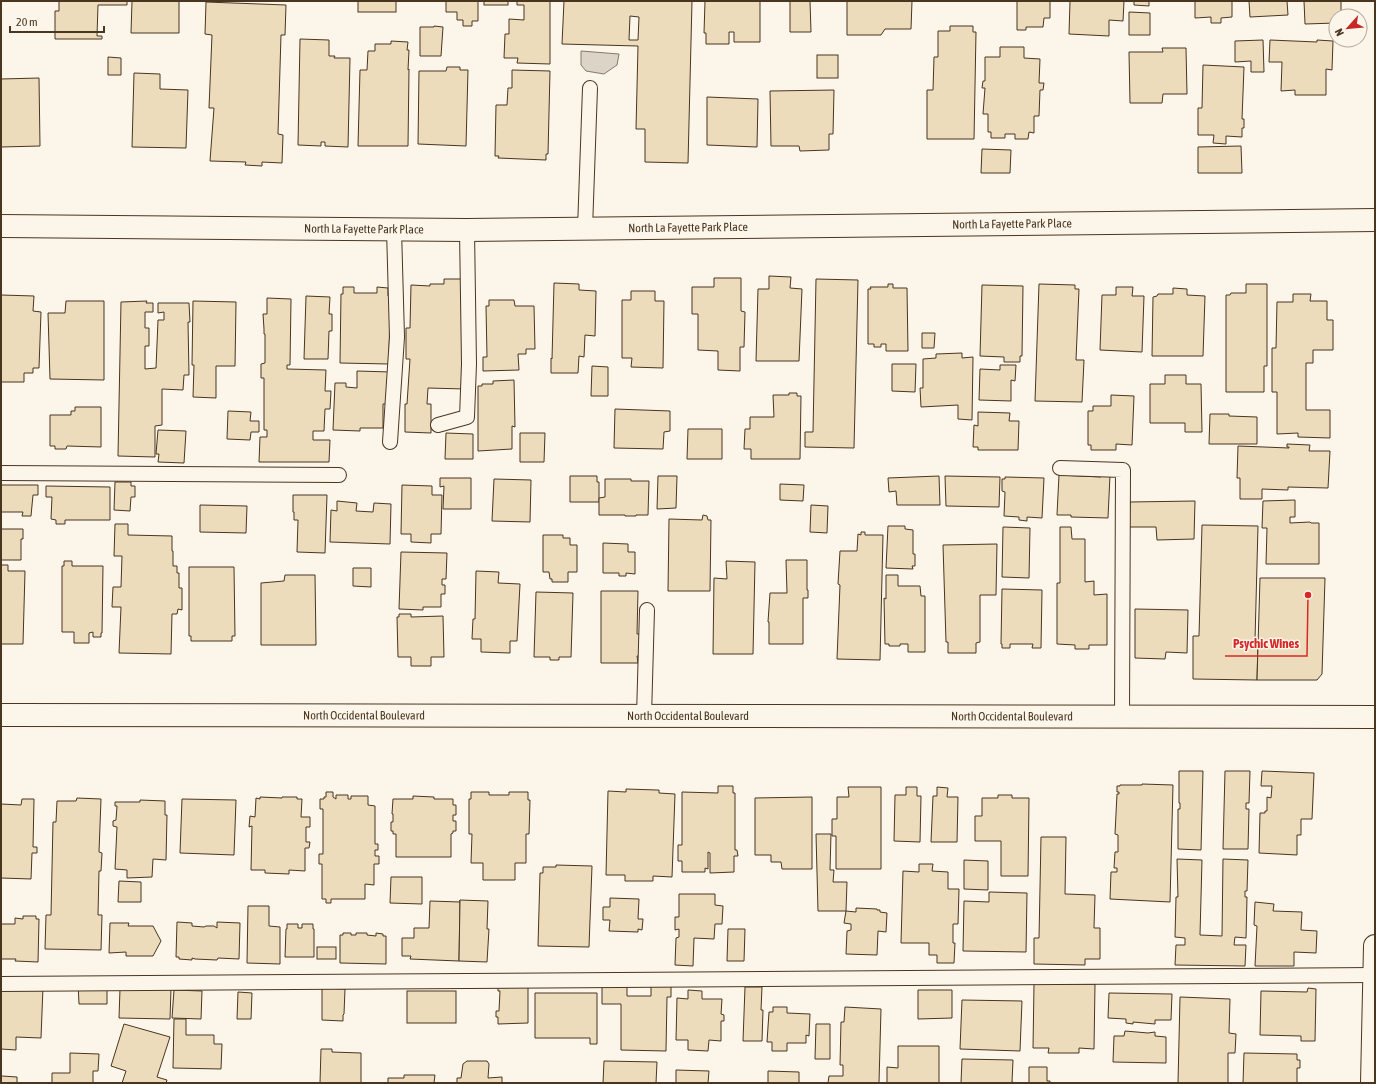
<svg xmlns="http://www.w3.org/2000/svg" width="1376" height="1084" viewBox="0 0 1376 1084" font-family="'Asap Condensed',sans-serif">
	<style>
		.water { fill: #dcd4c6; stroke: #887966 }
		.building { fill: #ecdcbc; stroke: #4a3520; fill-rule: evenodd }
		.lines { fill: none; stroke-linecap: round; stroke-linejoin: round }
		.lane-casing { stroke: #4a3520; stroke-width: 16 }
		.street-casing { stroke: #4a3520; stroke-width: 24 }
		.secondary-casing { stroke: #4a3520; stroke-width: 24 }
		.lane { stroke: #fbf6e9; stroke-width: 14 }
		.street { stroke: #fbf6e9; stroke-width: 22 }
		.secondary { stroke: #fbf6e9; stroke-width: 22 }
		.labels { text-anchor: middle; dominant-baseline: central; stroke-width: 3; stroke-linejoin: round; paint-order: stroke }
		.street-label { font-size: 12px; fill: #4a3520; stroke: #fbf6e9 }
		.leader { fill: none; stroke: #d62828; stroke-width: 1.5 }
		.callout-dot { fill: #d62828; stroke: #fbf6e9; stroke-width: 1.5 }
		.callout-label { font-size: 13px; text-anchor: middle; font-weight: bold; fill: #d62828; stroke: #fbf6e9; stroke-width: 3; stroke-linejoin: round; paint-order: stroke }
	</style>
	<rect width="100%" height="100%" fill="#fbf6e9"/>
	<path class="water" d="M581 51 619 54 617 65 604 74 586 71 581 65Z"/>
	<g class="building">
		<path d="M59 1H127V5H98L97 36H102V39H55V11H59Z"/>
		<path d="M132 1H179V33H131Z"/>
		<rect x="358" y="1" width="38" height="11"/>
		<path d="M446 1H478V21H472V26H463V20H457V12H446Z"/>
		<rect x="484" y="1" width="24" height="4"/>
		<path d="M517 1H550V64L517 63 518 58H504L505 34H509V19L524 20V5H517Z"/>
		<path d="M564 1H692L688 163 645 162V129H636L638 46 562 44ZM630 16 639 17 638 40H629Z"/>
		<path d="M705 1H760V42H734V32H729V44H706V33H704Z"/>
		<path d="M790 1H810L811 32H790Z"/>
		<path d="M847 1H912L911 29H885L881 35H847Z"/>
		<path d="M1017 1H1050V18H1044L1043 27H1026V30H1017Z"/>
		<path d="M1070 1H1124L1123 21 1109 20V36L1069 34Z"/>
		<path d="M1134 1H1149V6L1134 5Z"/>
		<path d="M1195 1H1232V17L1221 18V23H1211V17L1195 18Z"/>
		<path d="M1249 1H1287L1288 15 1250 17Z"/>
		<path d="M1304 1H1341V16H1336V23L1305 24Z"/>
		<path d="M206 2 286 5 285 35H281L278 134 283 135 282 163 262 162V166L245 165 246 162 210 161 214 108H209L212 35 205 34Z"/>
		<path d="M1129 12 1150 13V35H1129Z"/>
		<path d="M434 26 443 27 441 56H420V27H434Z"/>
		<path d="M950 26H973V32H976L974 139H927V90H933L934 57H938V31H950Z"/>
		<path d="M300 39 329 40V56H335L334 58H350L348 147 325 146V142H321V146L298 145Z"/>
		<path d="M1263 40 1264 72H1251V61L1235 62V41Z"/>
		<path d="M1270 40 1317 42V40L1333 41 1332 70 1326 69V95H1295V90L1281 91 1282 62H1269Z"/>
		<path d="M391 41 408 42 407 50H409L408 70 409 69 408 146H358L360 70H367L368 51H375V44H391Z"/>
		<path d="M1000 47H1024V58L1040 59 1039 83H1044L1043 90H1040L1039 116H1034V133L1029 132 1028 139H1015V134H1005V138H991V132H988V114H983L985 88H982L983 81H985V57H1000Z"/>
		<path d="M1162 48H1186L1187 94H1163L1162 103H1130L1129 52H1163Z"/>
		<rect x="817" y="55" width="21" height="23"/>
		<path d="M108 57 121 58V75H108Z"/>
		<path d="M1203 65 1244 67 1242 119H1244V128H1242V137L1226 136V144L1213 143 1214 135H1198V108H1202Z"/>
		<path d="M447 67H460V70H468L466 146 418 144 419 71H446Z"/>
		<path d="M512 70 550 71 548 154H546V160L498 158 499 156H495L496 105H507L508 88H512Z"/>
		<path d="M134 73 160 74V89L188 90 186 148 132 147Z"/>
		<path d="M39 78 40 146 1 147V79Z"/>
		<path d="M834 90 833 134H829V150L800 151 799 146H771L770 91Z"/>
		<path d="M707 97 758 99 757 147 707 145Z"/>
		<path d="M1241 146 1242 173H1198V147Z"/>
		<path d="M982 149 1011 150 1010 173H981Z"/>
		<path d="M769 276 791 277 790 288 802 289 799 361H756L758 289H769Z"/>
		<path d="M714 278H741V311L745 312 744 347H740V371L718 370V351L698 350V314H692V287H714Z"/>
		<path d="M444 279H462L465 389 428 388 427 404H431V433L405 432V404H407L410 359H406V328H410L411 285 430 286V284H444Z"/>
		<path d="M816 279 858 280 854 448 805 447V432H813Z"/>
		<path d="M554 283 579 284V290L596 291 595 336 585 335 584 357 579 356 578 373H551V358L552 359Z"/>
		<path d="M888 284H893V288H907L908 351H886V344H881V347H874V344H868V289H871L870 287H888Z"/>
		<path d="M1039 284 1075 285V289H1079L1076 360H1084L1082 402 1035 401Z"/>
		<path d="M1246 284H1267V366H1264V392H1226V295H1230L1231 293H1246Z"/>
		<path d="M982 285 1023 286 1022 356H1020V362H1004V357L980 356Z"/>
		<path d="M343 287H354V293H377V287L388 288V296H390L389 364 340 363 341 294H343Z"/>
		<path d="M1116 287H1133L1132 296H1144L1142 352 1100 350 1102 295H1116Z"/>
		<path d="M1173 288 1187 289V295L1205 296 1203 356H1152L1153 297 1157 296 1158 294H1173Z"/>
		<path d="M631 291H655V301H664L663 368 631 367 632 358H622V300H631Z"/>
		<path d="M1293 294H1311L1310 301H1327V320H1333V350H1313V363H1306V410H1330V438L1298 437V433L1277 434V392H1272V348H1276L1277 302H1293Z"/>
		<path d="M1 295 34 296 33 311 41 312 39 368H33V373H24V382H1Z"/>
		<path d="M306 296 330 297 329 314H332V331H329L328 359H304Z"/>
		<path d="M267 298 291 299 290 365H287V369L326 370 325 391H331L330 409H325L324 431H313V440H330L329 462H259L260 437H267V430H264V378H261V364L265 363V334H264V329L263 314H267Z"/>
		<path d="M489 300H514L515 306H534L535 349H526V354H518L519 370 483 371V357H487L486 306H489Z"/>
		<path d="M66 301H104V380L50 379 48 313H65Z"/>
		<path d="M147 301 146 303H153V312H145V328H149V346H145V369L156 368 158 320H164V312L158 313V303H189L190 322H188L189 375H184L183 390 162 389V425L155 426V457L118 456 121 302Z"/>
		<path d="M193 301 236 302 235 366H216V398L193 397 194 365H192Z"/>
		<path d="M922 333H935L934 348H922Z"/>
		<path d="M962 353V358L973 357 972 420 958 419V405L921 407 920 388H923V359L936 358V354Z"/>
		<path d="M892 364H916L915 392 892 391Z"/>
		<path d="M1000 365H1016L1015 381 1011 380V401L979 400 980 369 1000 370Z"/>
		<path d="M592 366 608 367V396H591Z"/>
		<path d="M357 371 391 372 390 404H383V428H360V431L333 430 335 383H346V387L357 388Z"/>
		<path d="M1165 375H1186V384H1201L1202 432H1185V423H1150V384H1165Z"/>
		<path d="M514 380 515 427 512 426V449L478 451V386H482V384H493V381Z"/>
		<path d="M789 393H797V396H801L800 459H751V449H744L745 429H750V417H774L773 395H789Z"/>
		<path d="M1111 395 1134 396 1132 445 1116 444V450H1091V445H1088V411H1093V406H1111Z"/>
		<path d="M75 407H101V447L67 446 66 449H55V446H50V415H71V411H75Z"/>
		<path d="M615 409 670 411V431L664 432 663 449 614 448Z"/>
		<path d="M228 411 251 412 250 421H259V432H251L250 440 227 439Z"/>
		<path d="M978 412 1010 413 1009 421H1019L1018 450H978V447H973L974 425 978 426Z"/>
		<path d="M1210 414H1229V416L1257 417V444H1209Z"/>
		<path d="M688 429H722V459H687Z"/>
		<path d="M158 430 186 431 184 463 158 462 159 454H156Z"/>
		<path d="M446 433 473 434V459H445Z"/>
		<path d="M520 433H545L544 462H520Z"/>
		<path d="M1287 444 1310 445 1309 451H1330L1328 488 1288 487V490L1262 489V499H1240V478H1237L1238 446 1289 448V447H1287Z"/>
		<path d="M1101 474 1110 475 1108 518 1071 517V515H1057L1059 475 1101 477Z"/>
		<path d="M570 476H597V482H599V502H570Z"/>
		<path d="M658 476H677L676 508 657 509Z"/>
		<path d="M939 476 940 505H897L896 491 889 492 888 478Z"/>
		<path d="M945 476 1000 477 999 507 946 506Z"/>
		<path d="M1005 477 1044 478 1042 518 1027 517V521L1019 520V517L1004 516 1005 492 1002 491V479H1005Z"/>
		<path d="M440 478H471V509H443L444 486 440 487Z"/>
		<path d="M494 479 531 480 530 522 492 521Z"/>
		<path d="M605 479H631V481H649L648 515H636V516H625V515H599V498L605 497Z"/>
		<path d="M115 482H131V486H135V497H131L130 511 114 510Z"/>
		<path d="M780 484 804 485 803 501 780 500Z"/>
		<path d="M1 485H38V495H33L31 516H22L23 512H1Z"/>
		<path d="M402 485 432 486V495H442L441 534H431V543L411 542V534H401Z"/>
		<path d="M46 486 110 487V520H65V524H56V520L51 519 52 497H46Z"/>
		<path d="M293 495H327L325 553 297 552 298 520H294V512H293Z"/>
		<path d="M1295 500V517H1290V523L1310 522 1311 523H1319V564H1266L1267 528H1262L1263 501Z"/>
		<path d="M337 501 357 503 356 511 373 512 374 503 391 504 390 544 330 542 331 510 337 511Z"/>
		<path d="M1195 501 1194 539 1157 540 1156 527H1129L1130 502Z"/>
		<path d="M200 505 247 506 246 533 200 532Z"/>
		<path d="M811 505 828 506 827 533 810 532Z"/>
		<path d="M703 515 707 516 708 520H711L710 591H668L669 519 702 520Z"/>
		<path d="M115 524H128V535L172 536V551H173V566H177V573H179V588H182V610L178 609 177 614H172L171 654 119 653 121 607H112L113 587H121L122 556H114Z"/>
		<path d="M1202 525 1258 526 1255 640H1258L1257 680 1193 679V636H1199Z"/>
		<path d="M888 526H905V529L913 530V554H915V566H912L913 569 886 568Z"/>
		<path d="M1003 527 1030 528 1029 578 1002 577Z"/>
		<path d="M1060 527H1071L1072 539H1085V582L1094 581V595L1107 594V645H1089V649H1075V645L1057 644V583H1060Z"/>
		<path d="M1 529H23V539H21V560H1Z"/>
		<path d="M861 532H865V535H883L880 660 837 659 840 585 838 584 840 551H857L858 534 861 535Z"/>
		<path d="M543 535H563V538H570V545H577V572H568V582H552V579H550L549 572H543Z"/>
		<path d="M603 543 628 544V552H635V574L626 573V576H619V573H603Z"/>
		<path d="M997 544 996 595H980V642L976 643V653H948V642H946L943 545Z"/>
		<path d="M401 552 447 553 446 579H442V585H445V594H441V607H423V610L399 609Z"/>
		<path d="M786 560H807V590H808V598H803V644H769V622H768L770 593H787Z"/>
		<path d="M64 561H72V566H103L102 633H101V637H93V632L89 633V643H74V632H62V566H64Z"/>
		<path d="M726 561 755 562 753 654H713L714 578 727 579Z"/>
		<path d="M1 565H8V571H25L23 644H1Z"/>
		<path d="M189 567H234L235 636H232V641H191V636H189Z"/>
		<path d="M353 568H371V587L353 586Z"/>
		<path d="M476 571 499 572 498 583 520 584 517 641H510V653L481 652V639H472L473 619H475Z"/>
		<path d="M285 575H315L316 645H261V583L284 581Z"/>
		<path d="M886 575H898V586H920L921 596H925V652H908V644H900V646H889V644H885L884 598 886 599Z"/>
		<path d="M1260 578H1325L1322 674 1317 680H1257Z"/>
		<path d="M1002 589 1042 590 1041 648H1032L1033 644H1010V648H1002V644H1001Z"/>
		<path d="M601 591H638L637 634H640V656H637L638 663H601Z"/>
		<path d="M536 592 573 593 571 657H559V660H550V657H534Z"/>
		<path d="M1135 609 1188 610 1187 653 1166 652 1165 659 1135 658Z"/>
		<path d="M399 614H411V617L443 616 444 657H431V666H411V657H398L397 617H399Z"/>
		<path d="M1179 771H1203L1201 850 1178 849V809H1180V803H1179Z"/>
		<path d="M1225 771H1250L1249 803H1246V809H1249L1248 849H1223Z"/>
		<path d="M1262 771 1314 773 1312 819H1301V835H1297V855L1259 853 1260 813H1265V811H1267V797L1271 798 1272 786H1261Z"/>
		<path d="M1142 784 1173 785 1170 902 1110 899 1111 872H1117V868H1114L1115 852H1118V835L1115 834 1117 794H1119V792H1117V786H1120V785H1142Z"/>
		<path d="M718 786H733V793H735V850H737L738 856H734V872L710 873V853L708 852V869L705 868V872H682V861H678V845H682V792L718 793Z"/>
		<path d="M848 787H881V869H836V836H832V819H837V797H849Z"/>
		<path d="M906 787H917V796H921L920 842 894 841 895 795H906Z"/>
		<path d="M937 787 948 788 947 797H958L957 842H931L933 796H937Z"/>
		<path d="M626 789 657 790H659V793L675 794 672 877 653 876V881H625V875H606L608 791 626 792Z"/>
		<path d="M326 792H333V797L336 799V795H348V799H351V796H368V805L375 806V844H378V850H375V856H379V864H374V885L365 884V899H331V903H326V899H322V864H319V854H323V809H320V799H324V797H326Z"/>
		<path d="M471 792H489V795H509V792H528V800H530L529 834H526V863H515V880H483V863H471L472 834H469V799H471Z"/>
		<path d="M998 795H1012V798H1029L1028 876H1001V841H975V816H982V798H998Z"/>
		<path d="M413 796 434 797V799H453V805H456V815H453V821H456V831H453V833L451 834V857H396V834H393V831H391V822H393V814H392L393 799H413Z"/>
		<path d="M260 797 282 798V797H297V799H302L301 817H310V827H306V842H310L309 848H305V871L289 870V874L265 873V870H251L252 826 249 827 250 816 255 817 256 798 260 799Z"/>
		<path d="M812 797V869H782L781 862H771V855H755V798Z"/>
		<path d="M77 798 101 799 99 852 102 853 101 871H99L98 915H102L101 950 45 949 46 915H51L53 822H56L57 801H76Z"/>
		<path d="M22 799H34L33 847H37V853H32L31 879 1 878V804L21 805Z"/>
		<path d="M182 799 236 800 234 855 180 853Z"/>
		<path d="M140 800 165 801V815H167L166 860 153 859 152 877 127 878V870L115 869 117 827 113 826V821L116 820 117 806H115V802H140Z"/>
		<path d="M816 834H831L830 870H834L833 882H847L846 911H818Z"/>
		<path d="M1041 837H1066L1065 894 1095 895 1094 928H1100V959H1085V965L1034 964V938H1039Z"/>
		<path d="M1177 859 1202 860 1200 935 1222 936 1223 859 1248 860 1247 891H1245V897H1247L1246 938 1235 937 1234 945H1246L1245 966 1175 965 1176 945H1185V938L1175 937 1176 897H1178Z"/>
		<path d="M964 860 988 861V890L964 889Z"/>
		<path d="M919 864H933L932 871 948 872V889H959L958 924H953V943H955L954 963H937V955H929V943H901L903 871 919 872Z"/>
		<path d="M556 865 592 866 589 947 538 946 540 873H543V867H556Z"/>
		<path d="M391 877H422V904L390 903Z"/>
		<path d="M119 881 141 882V902H118Z"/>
		<path d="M989 892 1027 893 1026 952 963 951 964 901 989 902Z"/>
		<path d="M679 894H715V905L723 906 722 924H715L714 939 694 938 693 966 675 965 676 938 679 937V929L675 930V917H679Z"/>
		<path d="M610 898 639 899 638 919H643L642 930 638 929V932L609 931 610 920H603V907H610Z"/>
		<path d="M460 900 459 961 410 959 411 956H402V938H414V928H429L430 901 460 902Z"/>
		<path d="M460 900 488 901 487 929H489L487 962 459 961Z"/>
		<path d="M1255 902 1274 904 1273 911 1302 912 1301 930 1317 931 1316 953 1294 952V966H1255L1257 926 1254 925Z"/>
		<path d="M248 906H269V926L280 927V964L247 963Z"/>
		<path d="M856 908 877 909V910H880V912L887 913 886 932 878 931 877 955 846 954 847 931 851 930V924L844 923 846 911 856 912Z"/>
		<path d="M23 916H36V919H39L38 962 15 961 16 959H1V918V924H15V918L23 919Z"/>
		<path d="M177 922 192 923V926L204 927 206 926H214L217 928V922L240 923 239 959 218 958 217 960 195 959 192 958V960L179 959V957H176Z"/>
		<path d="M110 923H129L128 926H153L161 941 153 956H126V952L109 953Z"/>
		<path d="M287 924H298V928H302V924H313V929H314V957H285L286 929H287Z"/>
		<path d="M728 929H745L744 961H727Z"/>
		<path d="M343 933H351V935H356V933H367V935L376 936V933L383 934V936H386V964L340 963V935H343Z"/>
		<rect x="317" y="947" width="19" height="12"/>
		<path d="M78 983H107V1004H79Z"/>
		<path d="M651 983H671V997H667L666 1051 621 1050V1004H602V984H627V996H651Z"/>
		<path d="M1034 984H1095L1094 1049 1079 1048V1053H1048L1049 1048H1033Z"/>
		<path d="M1 986 43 987 41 1038 16 1037V1050L1 1049Z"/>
		<path d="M498 987H528V1023L498 1024V1017H496V1011H499L500 991H498Z"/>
		<path d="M745 987H762L761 1010H763L762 1041H743Z"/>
		<path d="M322 988 345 989 344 1014 343 1015V1021L322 1020Z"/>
		<path d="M1308 988 1316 989 1315 1041H1301V1036L1260 1035 1261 991 1307 992Z"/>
		<path d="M120 989H171L170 1019 119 1018Z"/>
		<path d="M174 990 202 991 201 1019 172 1018Z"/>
		<path d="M688 990 702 991V999H722L721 1014 724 1015V1021H721V1041L709 1040 708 1051 688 1050V1040H676L677 998 688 999Z"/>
		<path d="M918 990H952V1018L918 1019Z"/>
		<rect x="407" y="991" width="49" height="32"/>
		<path d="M238 992 252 993 251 1019H237Z"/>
		<path d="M535 993H597V1044H590V1038H535Z"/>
		<path d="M1109 993 1172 994 1171 1020H1155V1024L1133 1022V1024L1126 1023V1019L1108 1018Z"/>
		<path d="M1180 997 1230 999 1229 1033 1236 1034 1235 1053H1228V1083H1178Z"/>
		<path d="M962 1000 1022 1001 1020 1051 960 1049Z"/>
		<path d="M773 1007H787V1013L810 1014 809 1036 806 1035V1043H787V1051H772V1042H767L769 1012H773Z"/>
		<path d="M845 1007 881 1009 879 1083H828L829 1076H843V1065H840L841 1022H844Z"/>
		<path d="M174 1019H186V1035H214V1044H222L221 1069 173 1068Z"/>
		<path d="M124 1024 170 1037 157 1077 167 1080 166 1083H122L126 1071 111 1066Z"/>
		<path d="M816 1024H830V1059H815Z"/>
		<path d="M1125 1031 1148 1033 1155 1032V1036L1166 1037V1063L1113 1062 1114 1036H1124Z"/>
		<path d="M898 1046H939V1083H887V1067L898 1068Z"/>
		<path d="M321 1049H332V1052L361 1053V1083H320Z"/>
		<path d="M70 1053 99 1054 98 1071H93V1083H52V1073H70Z"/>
		<path d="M1244 1053 1297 1054V1060H1300V1068H1297V1083H1243Z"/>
		<path d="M962 1059 1013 1060 1012 1082 1016 1083H961Z"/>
		<path d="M467 1061H487L489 1064 488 1078 502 1077V1083H457V1078H461L463 1064Z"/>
		<path d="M604 1061 657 1062 656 1083H603Z"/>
		<path d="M1029 1067H1047V1081H1050V1083H1029Z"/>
		<path d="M676 1070 709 1071 708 1083H676Z"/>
		<path d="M768 1071 799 1072V1083H768Z"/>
		<path d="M404 1075H435L434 1083H388V1078H404Z"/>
		<path d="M2 1076 17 1077V1083H1V1077Z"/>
	</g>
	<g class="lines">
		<defs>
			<g id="lane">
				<path d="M585 229 590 88"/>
				<path d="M438 425 467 417 469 364 467 230"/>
				<path d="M390 442 397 337 394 229"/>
				<path d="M1060 468 1123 470 1122 717"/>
				<path d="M1 473 339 475"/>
				<path d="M644 716 647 610"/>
				<path d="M1 984 1374 975"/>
			</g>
			<g id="street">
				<path id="s1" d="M1 226 467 230 1375 220"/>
				<path id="s2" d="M1 715 1375 717"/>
			</g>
			<path id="secondary" d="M1372 1083 1375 946"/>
		</defs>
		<use href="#lane" class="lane-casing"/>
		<use href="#street" class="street-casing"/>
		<use href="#secondary" class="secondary-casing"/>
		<use href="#lane" class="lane"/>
		<use href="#street" class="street"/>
		<use href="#secondary" class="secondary"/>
	</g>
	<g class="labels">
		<g class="street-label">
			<text stroke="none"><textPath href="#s1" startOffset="1011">North La Fayette Park Place</textPath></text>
			<text stroke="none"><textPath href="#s1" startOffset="687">North La Fayette Park Place</textPath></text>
			<text stroke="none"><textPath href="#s1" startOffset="363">North La Fayette Park Place</textPath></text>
			<text stroke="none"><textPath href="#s2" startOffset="363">North Occidental Boulevard</textPath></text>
			<text stroke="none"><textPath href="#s2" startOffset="687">North Occidental Boulevard</textPath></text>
			<text stroke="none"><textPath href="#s2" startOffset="1011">North Occidental Boulevard</textPath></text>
		</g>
	</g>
	<path class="leader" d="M1308 595L1307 656H1225"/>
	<circle class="callout-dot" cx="1308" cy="595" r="4"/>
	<g class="callout-label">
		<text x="1266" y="648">Psychic Wines</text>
	</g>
	<rect width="1376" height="1084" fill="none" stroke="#4a3520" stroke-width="4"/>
	<g transform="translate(1348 28) rotate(243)"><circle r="19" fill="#fbf6e9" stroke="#b4a999"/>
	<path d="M0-3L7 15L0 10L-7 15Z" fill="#c62828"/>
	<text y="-6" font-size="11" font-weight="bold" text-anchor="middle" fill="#4a3520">N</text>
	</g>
	<path d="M10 26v6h94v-6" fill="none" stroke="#4a3520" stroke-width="2"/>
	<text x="16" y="26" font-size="12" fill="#4a3520" stroke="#fbf6e9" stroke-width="3" paint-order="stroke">20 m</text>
</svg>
